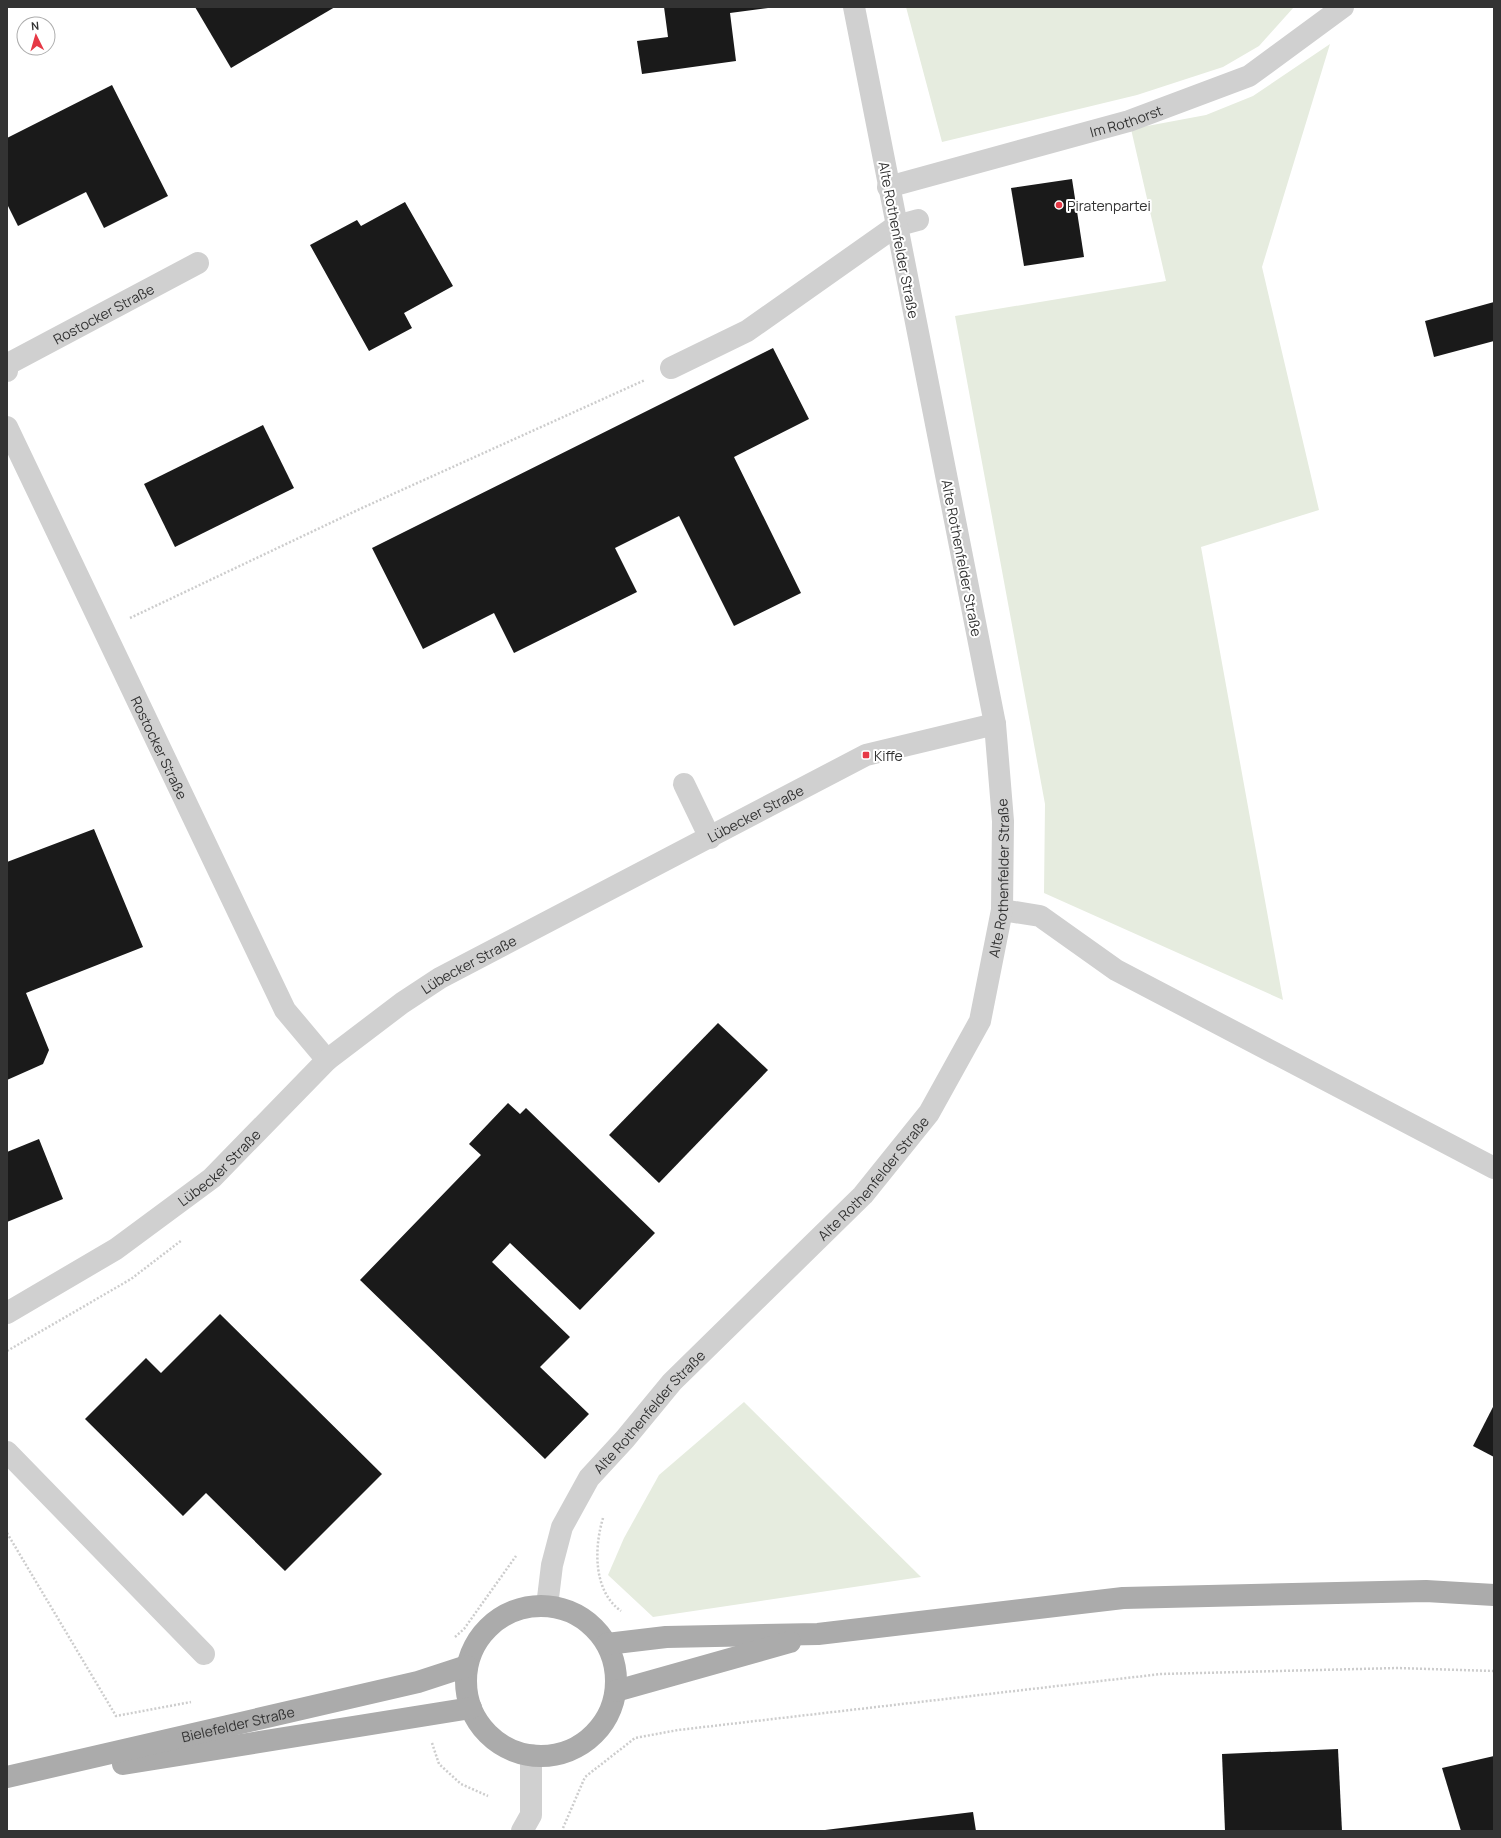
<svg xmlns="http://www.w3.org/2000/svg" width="1501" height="1838" viewBox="0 0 1501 1838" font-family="Manrope,sans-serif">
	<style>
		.green { fill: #e6ecdf }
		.building { fill: #1a1a1a }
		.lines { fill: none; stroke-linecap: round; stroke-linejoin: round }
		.path { stroke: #cdcdcd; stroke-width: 2.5; stroke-dasharray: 2 2; stroke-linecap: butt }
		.minor { stroke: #d0d0d0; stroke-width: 22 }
		.major { stroke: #ababab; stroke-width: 22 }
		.poi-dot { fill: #e63946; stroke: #fff; stroke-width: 1.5 }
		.labels { text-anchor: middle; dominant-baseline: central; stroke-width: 4; stroke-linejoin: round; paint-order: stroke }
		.street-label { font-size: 14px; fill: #333; stroke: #fff }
		.poi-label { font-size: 14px; fill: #333; stroke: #fff; text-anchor: start }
	</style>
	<rect width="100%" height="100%" fill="#fff"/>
	<g class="green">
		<path d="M906 7H1294L1259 46 1223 67 1137 95 942 142Z"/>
		<path d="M1330 44 1262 267 1319 510 1201 547 1283 1000 1044 893 1045 804 955 316 1166 281 1131 129 1206 115 1253 96Z"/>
		<path d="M744 1402 921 1577 653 1617 608 1575 624 1538 659 1475Z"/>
	</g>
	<g class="building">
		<path d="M195 7H335L231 68Z"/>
		<path d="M664 7H768V8L730 13 736 61 642 74 637 41 668 37Z"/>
		<path d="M112 85 168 196 104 228 86 192 18 226 7 204V138Z"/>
		<path d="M1072 179 1084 257 1024 266 1011 188Z"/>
		<path d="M405 202 453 286 404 313 412 328 369 351 310 245 357 220 361 226Z"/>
		<path d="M1494 302V341L1434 357 1425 321Z"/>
		<path d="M773 348 809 419 734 457 801 593 734 626 679 516 615 548 637 592 514 653 494 613 423 649 372 548Z"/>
		<path d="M263 425 294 488 175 547 144 484Z"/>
		<path d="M94 829 143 947 26 993 49 1050 43 1064 7 1080V862Z"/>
		<path d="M718 1023 768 1070 659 1183 609 1135Z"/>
		<path d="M508 1103 520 1114 526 1108 655 1233 580 1310 510 1243 492 1262 570 1337 540 1367 589 1414 545 1459 360 1280 481 1155 469 1144Z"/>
		<path d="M39 1139 63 1199 7 1222V1152Z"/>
		<path d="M220 1314 382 1474 285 1571 206 1493 183 1516 85 1419 146 1358 161 1373Z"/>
		<path d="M1494 1405V1457L1473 1446Z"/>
		<path d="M1338 1749 1342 1831H1225L1222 1754Z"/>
		<path d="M1494 1756V1831H1461L1442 1768Z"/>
		<path d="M973 1812 976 1831H825V1830Z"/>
	</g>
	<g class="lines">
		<g class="path">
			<path d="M130 618 362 508 645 380"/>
			<path d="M7 1351 131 1279 182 1240"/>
			<path d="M603 1518C594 1548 593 1591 621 1611"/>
			<path d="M7 1533 116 1716 191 1702"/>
			<path d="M455 1637 464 1629 516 1556"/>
			<path d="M432 1743 439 1764 461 1784 488 1796"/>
			<path d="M563 1828 585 1777 635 1738 678 1730 1161 1674 1397 1668 1494 1671"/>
		</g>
		<g class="minor">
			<path id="s1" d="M888 187 1129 121 1249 76 1343 7"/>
			<path d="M671 368 747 331 896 226 918 220"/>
			<path id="s2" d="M7 371 8 364 198 263"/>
			<path id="s3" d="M7 427 285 1010 327 1060"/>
			<path d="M684 784 710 838"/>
			<path d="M1002 910 1040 916 1116 970 1494 1168"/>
			<path id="s4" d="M7 1313 116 1249 212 1178 327 1060 402 1003 440 978 866 755 995 724"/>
			<path d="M7 1452 204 1654"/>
			<path id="s5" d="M547 1606 552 1565 562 1527 589 1478 625 1439 672 1382 863 1195 929 1113 980 1021 1002 910 1003 821 995 724 854 7"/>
			<path d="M522 1831 531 1815V1755"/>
		</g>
		<g class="major">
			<circle cx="541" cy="1681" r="75"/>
			<path d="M607 1644 666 1637 818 1634 1123 1598 1426 1591 1494 1595"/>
			<path d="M616 1691 790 1642"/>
			<path d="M123 1764 471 1708"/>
			<path id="s6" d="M7 1777 418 1682 467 1666"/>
		</g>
	</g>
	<g class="poi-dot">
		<circle cx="1059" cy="205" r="4"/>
		<rect x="862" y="751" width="8" height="8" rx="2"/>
	</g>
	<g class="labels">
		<g class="street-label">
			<text stroke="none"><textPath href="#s1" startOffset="247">Im Rothorst</textPath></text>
			<text transform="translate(899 240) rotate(79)">Alte Rothenfelder Straße</text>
			<text stroke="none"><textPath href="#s2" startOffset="115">Rostocker Straße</textPath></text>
			<text transform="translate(962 558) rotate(79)">Alte Rothenfelder Straße</text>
			<text stroke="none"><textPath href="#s3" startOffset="355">Rostocker Straße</textPath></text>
			<text stroke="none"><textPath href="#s4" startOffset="906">Lübecker Straße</textPath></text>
			<text stroke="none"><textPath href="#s5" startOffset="886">Alte Rothenfelder Straße</textPath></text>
			<text stroke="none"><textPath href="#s4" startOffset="582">Lübecker Straße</textPath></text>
			<text stroke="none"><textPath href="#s4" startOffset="258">Lübecker Straße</textPath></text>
			<text stroke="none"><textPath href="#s5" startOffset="550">Alte Rothenfelder Straße</textPath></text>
			<text stroke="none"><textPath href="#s5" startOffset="226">Alte Rothenfelder Straße</textPath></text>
			<text stroke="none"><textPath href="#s6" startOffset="237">Bielefelder Straße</textPath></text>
		</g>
		<g class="poi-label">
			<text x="1067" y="205">Piratenpartei</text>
			<text x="874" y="755">Kiffe</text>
		</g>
	</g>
	<rect width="1501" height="1838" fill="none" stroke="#333333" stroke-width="16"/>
	<g transform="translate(36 36) rotate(355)"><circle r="19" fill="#ffffff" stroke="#adadad"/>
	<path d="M0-3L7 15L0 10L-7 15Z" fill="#e63946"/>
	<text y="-6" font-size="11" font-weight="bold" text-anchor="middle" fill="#333333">N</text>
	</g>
</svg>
